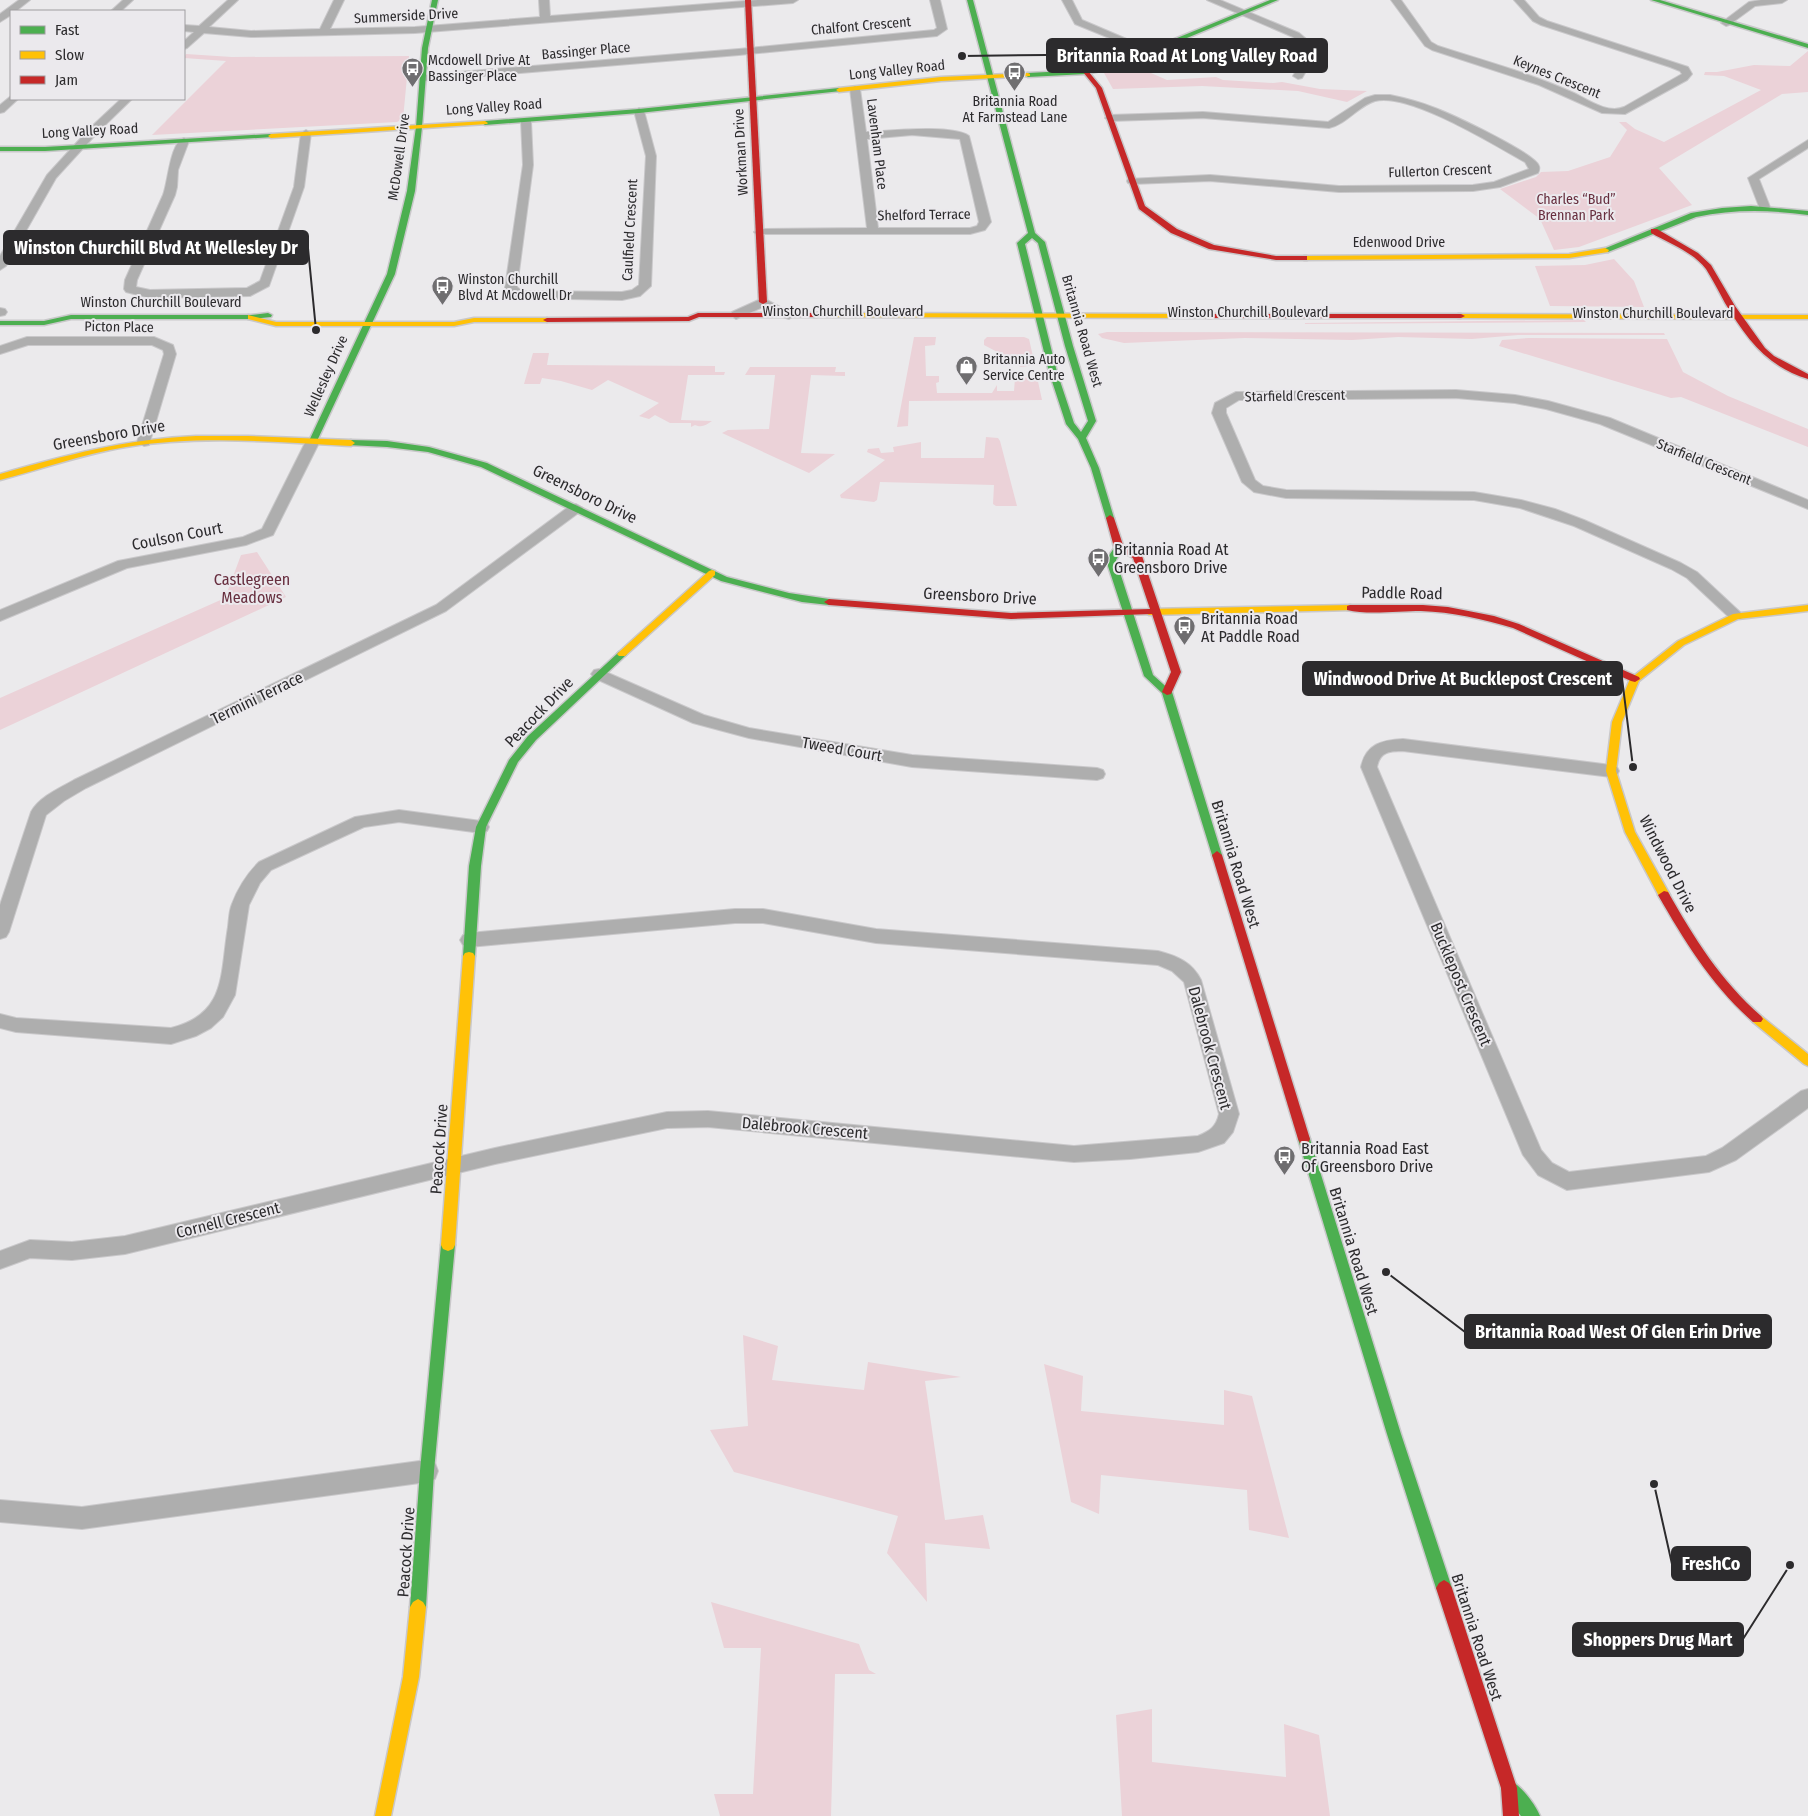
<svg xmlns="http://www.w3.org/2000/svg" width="1808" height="1816" viewBox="0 0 1808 1816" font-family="'Fira Sans Condensed',sans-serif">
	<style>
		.green { fill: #ebd2d8 }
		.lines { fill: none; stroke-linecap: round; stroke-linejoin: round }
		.street-casing { stroke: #c9c8ca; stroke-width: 2 }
		.fast-casing { stroke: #c9c8ca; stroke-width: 3 }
		.slow-casing { stroke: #c9c8ca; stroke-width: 3 }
		.jam-casing { stroke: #c9c8ca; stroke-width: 3 }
		.street { fill: #aeaeae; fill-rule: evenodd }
		.fast { fill: #4caf50; fill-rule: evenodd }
		.slow { fill: #ffc107; fill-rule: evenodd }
		.jam { fill: #c62828; fill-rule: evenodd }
		.labels { text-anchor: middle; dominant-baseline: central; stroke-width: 4; stroke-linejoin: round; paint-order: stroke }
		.far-street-label { font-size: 14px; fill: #2c2b2d; stroke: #ebe9ed }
		.far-poi-label { font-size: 14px; fill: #2c2b2d; stroke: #ebe9ed; text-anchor: start }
		.far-park-label { font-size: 14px; fill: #672e3e; stroke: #ebe9ed }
		.street-label { font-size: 16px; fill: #2c2b2d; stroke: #ebe9ed }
		.poi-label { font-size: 16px; fill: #2c2b2d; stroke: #ebe9ed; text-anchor: start }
		.park-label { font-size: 16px; fill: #672e3e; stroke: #ebe9ed }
		.leader { fill: none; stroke: #2c2b2d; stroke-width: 2 }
		.callout-dot { fill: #2c2b2d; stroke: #ebe9ed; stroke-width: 2 }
		.callout { fill: #2c2b2d; stroke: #2c2b2d; stroke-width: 2 }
		.callout-label { font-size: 18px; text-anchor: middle; font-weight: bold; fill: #fff }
	</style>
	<rect width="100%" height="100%" fill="#ebeaec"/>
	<g class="green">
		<path d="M1808 51V92L1782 94 1659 168 1692 205 1579 247 1554 250 1540 219 1500 189 1536 177 1541 172 1568 171 1610 157 1627 130 1619 122H1626L1635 129 1664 142 1761 90 1724 76 1704 75 1705 72H1717L1754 65 1790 66Z"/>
		<path d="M186 54 232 57 409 56 403 119 397 122 152 135 226 61 184 58Z"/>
		<path d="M1135 66 1167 80 1216 77 1223 80 1273 83 1282 82 1320 89 1367 91 1347 102 1298 91 1202 86 1113 89 1104 73Z"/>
		<path d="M1614 259 1634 281 1644 307 1550 306 1535 266 1585 265Z"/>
		<path d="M1584 320 1586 322 1305 324V323Z"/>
		<path d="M1107 332 1664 333 1665 335H1518L1472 339 1398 337 1352 340 1245 338 1124 343 1102 338 1098 334Z"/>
		<path d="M914 337H936L935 345 925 346 926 376H939V382L936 383 937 393H992L997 385V391H1014L1015 378 1037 377 1042 400 909 401 908 426 897 427Z"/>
		<path d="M987 337H1024L1029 339 1035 365 1021 367 1000 357 1003 355 984 345V340Z"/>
		<path d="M1529 338 1667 339 1683 372 1728 396 1808 429V447L1681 397 1671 398 1499 346 1502 340Z"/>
		<path d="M533 353H549L547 365 715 366V372H725L724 375H688L681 420 712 421C706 425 702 428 695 425L691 427V423H670L655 415 649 419 639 416 659 403 608 380 592 390 561 381 542 378 540 384H524Z"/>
		<path d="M750 367H836L835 372H845V376L811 375 801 453 835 454 809 473 722 433 728 430 769 429 775 375H745Z"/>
		<path d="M986 437 998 438 1000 441 1017 506H996L993 504 994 485 880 482 877 500 874 502 841 498 840 495 885 460 867 452 868 449 879 448 881 453 894 452 893 447 921 442V458H984Z"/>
		<path d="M257 552 286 597 0 730V698L225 598 241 555Z"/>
		<path d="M743 1335 778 1346 772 1380 864 1390 868 1362 961 1377 925 1381 945 1520 983 1515 990 1549 925 1543 927 1602 887 1553 898 1516 734 1472 710 1430 748 1426Z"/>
		<path d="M1044 1364 1083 1376 1081 1411 1224 1425V1390L1252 1396 1289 1538 1249 1530 1247 1490 1101 1475 1099 1514 1071 1502Z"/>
		<path d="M711 1602 859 1644 869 1670 876 1674H835L831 1816H720L714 1794H753L761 1648H724Z"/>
		<path d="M1152 1709V1762L1286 1777 1284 1724 1319 1735 1330 1816H1122L1116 1715Z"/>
	</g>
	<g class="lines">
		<defs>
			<g id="street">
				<path d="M19 0H30L16 11H11V15L0 22V14Z"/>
				<path d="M123 0H133L121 11H111Z"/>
				<path d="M228 0H238L209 27 251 31 320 29 334 0H344L330 29 415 27 540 17 539 0H549L550 16 758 0H798L793 3 415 33 251 37 204 33 187 48 184 49V41L194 32 184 31V25L199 26Z"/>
				<path d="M930 0H940L947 29 937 36 739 55 423 81 418 78 423 75 739 49 934 30 937 28Z"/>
				<path d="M1062 0H1072L1082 20 1157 52 1155 54H1149L1075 24Z"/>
				<path d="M1207 0H1220L1299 33 1305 38 1311 45 1313 54 1310 64 1302 78 1298 79 1293 76C1303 60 1309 51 1293 37Z"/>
				<path d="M1391 0H1401L1431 42 1438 46C1484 61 1530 73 1574 93 1588 100 1608 114 1624 107L1682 74 1680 71 1670 67 1541 25 1533 21 1514 0H1524L1539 17 1547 21 1688 67 1692 74 1687 80 1625 114 1602 113 1539 85 1432 50 1425 46Z"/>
				<path d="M1761 0H1787L1782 3 1755 6 1729 25 1726 26 1721 23 1749 2Z"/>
				<path d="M855 86 860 89 866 132C887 131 953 124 969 136L991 222 985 230 970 234H756L754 232 760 229 867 228 850 89ZM912 135 960 139 979 222 977 226 970 228H878L867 139Z"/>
				<path d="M1390 95C1405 98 1420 102 1435 108 1451 114 1535 153 1539 166 1540 169 1539 171 1538 173L1500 187 1473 191 1339 192 1210 181 1132 184 1128 183 1127 181 1128 179 1210 175 1339 186 1473 185 1494 182 1529 169 1525 162C1494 145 1409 92 1375 101 1358 106 1347 124 1329 128L1203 118 1110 121 1105 118 1110 115 1203 112 1328 122 1365 98 1375 95Z"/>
				<path d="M11 96V99H18L4 112 0 113V105Z"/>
				<path d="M121 99H132L98 132 56 178 6 266 0 270V256L47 175 90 128Z"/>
				<path d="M639 108 644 111 656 156 651 286 640 296 622 300 515 298 505 288 523 165 521 121 526 118 531 121 533 165 517 287 522 291 622 292 632 290 639 285 646 156 634 111Z"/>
				<path d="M306 130 311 133 304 187 269 286 250 296 150 298 126 292 124 289 125 280 163 195C168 183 170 142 184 138L189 141 178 170 177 187 175 195 137 280 136 287 150 290 247 288 260 281 294 187 301 133Z"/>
				<path d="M1808 140V148L1759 179 1770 207 1768 209H1760L1748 178Z"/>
				<path d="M763 298 795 315 789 319 771 313 763 307 736 319 730 315 732 312Z"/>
				<path d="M0 308 5 309 7 312 5 315 0 316Z"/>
				<path d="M27 337H154L173 345 176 354 149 445 144 446 137 442 164 354 163 350 152 345H28L0 354V346Z"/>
				<path d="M1456 390 1515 395 1548 401 1610 418 1808 500V509L1600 424 1546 409 1515 403 1456 398 1239 400 1226 408V413L1255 480 1263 486 1286 490 1474 492 1521 500 1555 509 1584 520 1681 563 1697 572 1741 613 1743 616 1741 619H1731L1687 578 1671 569 1574 526 1520 508 1474 500 1286 498 1254 492 1242 482 1212 413 1215 403 1236 392Z"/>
				<path d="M313 437 320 441 273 535 246 545 127 568 0 621V610L118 561 243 537 262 529 306 441Z"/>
				<path d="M576 504 583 508 581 511 446 611 86 788 64 801 46 815 9 932 6 937 0 939V905L31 812C39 797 60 788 74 780L436 605 571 505Z"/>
				<path d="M599 669 704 715 749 728 912 755 1097 768 1103 770 1105 774 1103 778 1097 780 912 767 749 738 693 723 594 678 591 674 594 670Z"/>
				<path d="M1403 739 1611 765 1617 767 1619 771 1617 775 1611 777 1403 751C1389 751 1380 752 1377 767L1541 1150 1552 1163 1569 1172 1706 1156 1722 1148 1801 1091 1808 1089V1108L1736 1160 1709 1172 1567 1190 1538 1175 1523 1155 1361 767C1366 744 1382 740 1403 739Z"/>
				<path d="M399 810 481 821 487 823 489 827 487 831 481 833 399 822 364 827 271 870 260 883 249 905 235 995 223 1017 211 1028 196 1036 171 1044 16 1032 0 1028V1014L16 1018 171 1028C227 1014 220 974 228 927 229 919 229 911 232 904 238 888 247 874 259 862L355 817Z"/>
				<path d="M735 909H763L876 929 1158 951C1177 956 1192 962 1201 980L1239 1114 1233 1132 1224 1143 1198 1152 1130 1159 1074 1162 708 1127 667 1128 495 1164 125 1254 72 1260 30 1258 0 1269V1251L30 1240 72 1242 125 1236 495 1148 667 1112 708 1111 1074 1146 1198 1136C1210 1131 1216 1127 1219 1114L1184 982 1172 971 1158 965 876 943 763 923H735L469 947 463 945 460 940 463 935 469 933Z"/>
				<path d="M427 1460 435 1463 438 1471 435 1479 427 1482 82 1529 0 1522V1500L82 1507Z"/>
			</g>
			<g id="fast">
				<path d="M432 0H438L428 48 422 127 415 191 395 274 317 441 316 443H310L309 441 387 274 407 191 416 127 422 48Z"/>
				<path d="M967 0H973L1035 233 1045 242 1073 346 1096 421 1086 438 1099 468 1114 518 1113 520 1110 521 1106 518 1091 468 1078 439 1066 424 1049 372 1017 243 1028 233ZM1032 238 1038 243 1065 346 1088 421 1081 432 1074 423 1057 372 1025 244Z"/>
				<path d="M1270 0H1278L1115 68 1086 74 1028 77 1025 75 1028 73 1086 70 1111 65Z"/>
				<path d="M1651 0H1660L1808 44V48Z"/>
				<path d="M839 88 842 90 841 91 639 113 485 125 482 123 485 121 639 109Z"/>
				<path d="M271 134 274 136 273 137 45 151H0V147H45Z"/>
				<path d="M1751 206 1808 211V215C1770 210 1734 209 1696 217L1608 252 1601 250 1691 213 1722 208Z"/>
				<path d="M268 313 272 315 271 317 251 319H71L44 325H0V321H44L71 315H251Z"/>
				<path d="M351 440 387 441 429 447 487 463 727 577 789 593 829 599 834 602 829 605 802 602 721 581 481 467 428 452 387 447 348 445V441Z"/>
				<path d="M1119 544 1124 547 1116 560 1153 675 1172 692 1222 855 1221 858H1213L1212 855 1162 693 1144 676 1106 560 1116 545Z"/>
				<path d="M622 651 625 652 627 654 625 656 536 740 518 762 486 827 481 866 475 956 473 959H465L463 956 469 866 476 827 509 760 528 736 619 652Z"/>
				<path d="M1304 1134 1308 1135 1310 1139 1401 1434 1452 1588 1449 1593 1444 1596 1439 1593 1436 1588 1387 1434 1298 1139 1300 1135Z"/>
				<path d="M448 1239 453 1241 455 1245 434 1471 426 1607 423 1612 418 1615 413 1612 410 1607 420 1471 441 1245 443 1241Z"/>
				<path d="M1509 1780C1521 1785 1535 1804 1540 1816H1521L1503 1794 1501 1788 1503 1782Z"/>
			</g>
			<g id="slow">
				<path d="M1028 73 1030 74V76L941 81 839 92 836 90 839 88 941 77Z"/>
				<path d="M485 121 488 123 487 124 271 138 268 136 271 134Z"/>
				<path d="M1605 248 1609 250 1608 252 1569 258 1304 260 1300 258 1304 256 1569 254Z"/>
				<path d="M814 313 1211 314 1215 316 1211 318 817 317H814Z"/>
				<path d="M1458 314 1808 315V319L1461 318H1458Z"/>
				<path d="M248 315 276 322H454L474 318H547L551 320 547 322H474L454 326H276L248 319Z"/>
				<path d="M196 436H248L351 440 355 443 351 446C276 442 200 435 126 447 83 454 42 469 0 480V474C66 455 127 439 196 436Z"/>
				<path d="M712 570 715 571V575L625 656H619L617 654 619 652 709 571Z"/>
				<path d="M1350 605 1353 606V610L1149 615 1144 612 1149 609Z"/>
				<path d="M1808 605V611L1738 619 1684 645 1639 681 1622 722 1616 771 1635 832 1670 895 1668 898H1660L1625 832 1606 771 1612 722 1630 679 1678 641 1733 614Z"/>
				<path d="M469 952 473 953 475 956 455 1245 453 1249 448 1251 443 1249 441 1245 463 956 465 953Z"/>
				<path d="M1757 1014 1761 1016 1808 1054V1066L1804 1064 1753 1022 1751 1019 1753 1016Z"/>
				<path d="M418 1599 423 1602 426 1607 419 1677 391 1816H375L403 1677 410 1607 413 1602Z"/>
			</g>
			<g id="jam">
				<path d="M745 0H751L767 302 763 304 759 302Z"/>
				<path d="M1084 71H1088L1102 88 1145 206 1177 229 1214 245 1276 256H1307V260H1276L1209 249 1171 233 1139 209 1096 88 1083 72Z"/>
				<path d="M1651 229H1657L1698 253 1711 265 1735 306 1765 348 1774 356 1808 374V379C1767 367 1746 338 1725 303 1719 292 1713 280 1706 269 1693 252 1669 243 1651 233Z"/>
				<path d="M698 313H817L821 315 817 317H699L689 321 547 322 543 320 547 318 688 317Z"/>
				<path d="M1208 314H1461L1465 316 1461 318H1208Z"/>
				<path d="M1110 515 1114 518 1123 545 1142 556 1181 672 1171 694 1167 695 1162 692 1171 672 1152 614 1011 619 829 605 824 602 829 599 1011 613 1150 609 1133 558 1114 547 1106 518Z"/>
				<path d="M1350 605H1423L1448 607 1494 616 1519 624 1639 677 1640 679 1635 682 1631 681 1513 628C1483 619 1452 612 1421 611 1399 611 1367 615 1347 610V606Z"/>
				<path d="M1217 851 1222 855 1310 1139 1308 1143 1304 1144 1300 1143 1298 1139 1212 855Z"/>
				<path d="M1664 891 1668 892C1694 938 1721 981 1761 1016L1763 1019 1761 1022H1753C1712 986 1685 942 1658 895Z"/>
				<path d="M1444 1580 1449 1583 1452 1588 1517 1788 1519 1816H1503L1501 1788 1436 1588 1439 1583Z"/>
			</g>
		</defs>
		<use href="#street" class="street-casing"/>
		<use href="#fast" class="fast-casing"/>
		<use href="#slow" class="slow-casing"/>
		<use href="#jam" class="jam-casing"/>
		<use href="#street" class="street"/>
		<use href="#fast" class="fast"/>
		<use href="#slow" class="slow"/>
		<use href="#jam" class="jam"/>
	</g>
	<defs>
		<symbol id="bus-pin" viewBox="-11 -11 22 30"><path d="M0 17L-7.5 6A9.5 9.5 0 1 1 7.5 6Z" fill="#6f6e70" stroke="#ebe9ed"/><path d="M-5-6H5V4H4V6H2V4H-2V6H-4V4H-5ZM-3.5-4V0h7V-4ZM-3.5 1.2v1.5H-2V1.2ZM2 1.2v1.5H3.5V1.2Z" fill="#fff"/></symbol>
		<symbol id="shop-pin" viewBox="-11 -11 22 30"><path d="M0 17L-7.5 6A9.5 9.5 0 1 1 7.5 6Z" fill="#6f6e70" stroke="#ebe9ed"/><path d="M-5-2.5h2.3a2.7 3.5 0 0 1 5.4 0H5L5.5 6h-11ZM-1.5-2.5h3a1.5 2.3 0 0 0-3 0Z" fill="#fff"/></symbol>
	</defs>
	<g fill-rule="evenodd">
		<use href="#bus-pin" x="400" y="56" width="25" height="34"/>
		<use href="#bus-pin" x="1002" y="60" width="25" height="34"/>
		<use href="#bus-pin" x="430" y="274" width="25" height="34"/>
		<use href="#shop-pin" x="954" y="354" width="25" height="34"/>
		<use href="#bus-pin" x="1086" y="546" width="25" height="34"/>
		<use href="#bus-pin" x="1172" y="614" width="25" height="34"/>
		<use href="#bus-pin" x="1272" y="1144" width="25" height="34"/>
	</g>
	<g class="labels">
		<g class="far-street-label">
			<text transform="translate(406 16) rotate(-3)">Summerside Drive</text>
			<text transform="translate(861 26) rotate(-5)">Chalfont Crescent</text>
			<text transform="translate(586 51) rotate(-5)">Bassinger Place</text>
			<text transform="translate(897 70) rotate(-6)">Long Valley Road</text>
			<text transform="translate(1557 77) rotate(22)">Keynes Crescent</text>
			<text transform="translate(494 107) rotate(-4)">Long Valley Road</text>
			<text transform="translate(90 131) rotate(-3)">Long Valley Road</text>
			<text transform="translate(877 144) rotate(83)">Lavenham Place</text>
			<text transform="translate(741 152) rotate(-93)">Workman Drive</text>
			<text transform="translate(399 157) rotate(-82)">McDowell Drive</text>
			<text transform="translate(1440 171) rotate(-2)">Fullerton Crescent</text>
			<text transform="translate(924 215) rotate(-1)">Shelford Terrace</text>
			<text transform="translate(630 230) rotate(-87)">Caulfield Crescent</text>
			<text x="1399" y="242">Edenwood Drive</text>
			<text x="161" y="302">Winston Churchill Boulevard</text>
			<text x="843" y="311">Winston Churchill Boulevard</text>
			<text x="1248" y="312">Winston Churchill Boulevard</text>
			<text x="1653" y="313">Winston Churchill Boulevard</text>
			<text transform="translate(119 327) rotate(1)">Picton Place</text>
			<text transform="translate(1082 331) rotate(74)">Britannia Road West</text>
			<text transform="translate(326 376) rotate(-66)">Wellesley Drive</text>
			<text transform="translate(1295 396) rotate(-1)">Starfield Crescent</text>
			<text transform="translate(1704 462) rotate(22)">Starfield Crescent</text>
		</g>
		<g class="far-poi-label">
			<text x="428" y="60">Mcdowell Drive At<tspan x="428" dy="16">Bassinger Place</tspan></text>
			<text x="1015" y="101" text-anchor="middle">Britannia Road<tspan x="1015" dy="16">At Farmstead Lane</tspan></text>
			<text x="458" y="279">Winston Churchill<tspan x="458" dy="16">Blvd At Mcdowell Dr</tspan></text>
			<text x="983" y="359">Britannia Auto<tspan x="983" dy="16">Service Centre</tspan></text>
		</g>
		<g class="far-park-label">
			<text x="1576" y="199">Charles “Bud”<tspan x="1576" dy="16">Brennan Park</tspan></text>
		</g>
		<g class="street-label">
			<text transform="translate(109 435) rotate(-10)">Greensboro Drive</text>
			<text transform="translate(585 494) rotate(26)">Greensboro Drive</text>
			<text transform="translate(177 536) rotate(-11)">Coulson Court</text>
			<text transform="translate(1402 593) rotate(1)">Paddle Road</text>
			<text transform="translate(980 596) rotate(3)">Greensboro Drive</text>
			<text transform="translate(257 698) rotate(-26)">Termini Terrace</text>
			<text transform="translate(539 712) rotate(-46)">Peacock Drive</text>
			<text transform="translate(842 749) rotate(10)">Tweed Court</text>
			<text transform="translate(1236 864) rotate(73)">Britannia Road West</text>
			<text transform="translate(1668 864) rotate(63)">Windwood Drive</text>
			<text transform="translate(1461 984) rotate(67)">Bucklepost Crescent</text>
			<text transform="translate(1210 1048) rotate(75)">Dalebrook Crescent</text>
			<text transform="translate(805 1128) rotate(5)">Dalebrook Crescent</text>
			<text transform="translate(439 1149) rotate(-86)">Peacock Drive</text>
			<text transform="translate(228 1220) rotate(-14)">Cornell Crescent</text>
			<text transform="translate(1354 1251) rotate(73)">Britannia Road West</text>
			<text transform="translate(406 1552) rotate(-86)">Peacock Drive</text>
			<text transform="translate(1477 1637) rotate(72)">Britannia Road West</text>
		</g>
		<g class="poi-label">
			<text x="1114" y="549">Britannia Road At<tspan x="1114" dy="18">Greensboro Drive</tspan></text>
			<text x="1201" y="618">Britannia Road<tspan x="1201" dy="18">At Paddle Road</tspan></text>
			<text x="1301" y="1148">Britannia Road East<tspan x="1301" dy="18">Of Greensboro Drive</tspan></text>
		</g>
		<g class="park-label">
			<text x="252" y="579">Castlegreen<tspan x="252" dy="18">Meadows</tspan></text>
		</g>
	</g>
	<path class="leader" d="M962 56L1047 55M316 330L308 248M1633 767L1622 678M1386 1272L1465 1332M1654 1484L1672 1564M1790 1565L1743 1639"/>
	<g class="callout-dot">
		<circle cx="962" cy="56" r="5"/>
		<circle cx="316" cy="330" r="5"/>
		<circle cx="1633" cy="767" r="5"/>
		<circle cx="1386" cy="1272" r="5"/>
		<circle cx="1654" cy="1484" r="5"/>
		<circle cx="1790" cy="1565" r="5"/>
	</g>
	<g class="callout">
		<rect x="1047" y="39" width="280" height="33" rx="5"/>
		<rect x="4" y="231" width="304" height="33" rx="5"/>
		<rect x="1303" y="662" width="319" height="33" rx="5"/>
		<rect x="1465" y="1315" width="306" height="33" rx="5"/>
		<rect x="1672" y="1547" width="78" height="33" rx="5"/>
		<rect x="1573" y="1623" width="170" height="33" rx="5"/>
	</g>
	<g class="callout-label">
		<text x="1187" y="62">Britannia Road At Long Valley Road</text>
		<text x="156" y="254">Winston Churchill Blvd At Wellesley Dr</text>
		<text x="1463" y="685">Windwood Drive At Bucklepost Crescent</text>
		<text x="1618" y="1338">Britannia Road West Of Glen Erin Drive</text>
		<text x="1711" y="1570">FreshCo</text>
		<text x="1658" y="1646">Shoppers Drug Mart</text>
	</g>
	<rect x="10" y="10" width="175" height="90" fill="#ebe9ed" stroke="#9f9da0"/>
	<rect x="20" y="26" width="25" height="8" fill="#4caf50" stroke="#9f9da0"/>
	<text x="55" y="35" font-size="15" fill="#2c2b2d">Fast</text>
	<rect x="20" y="51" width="25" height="8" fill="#ffc107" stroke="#9f9da0"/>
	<text x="55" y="60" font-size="15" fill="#2c2b2d">Slow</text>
	<rect x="20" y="76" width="25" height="8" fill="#c62828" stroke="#9f9da0"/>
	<text x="55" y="85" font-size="15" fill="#2c2b2d">Jam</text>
</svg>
